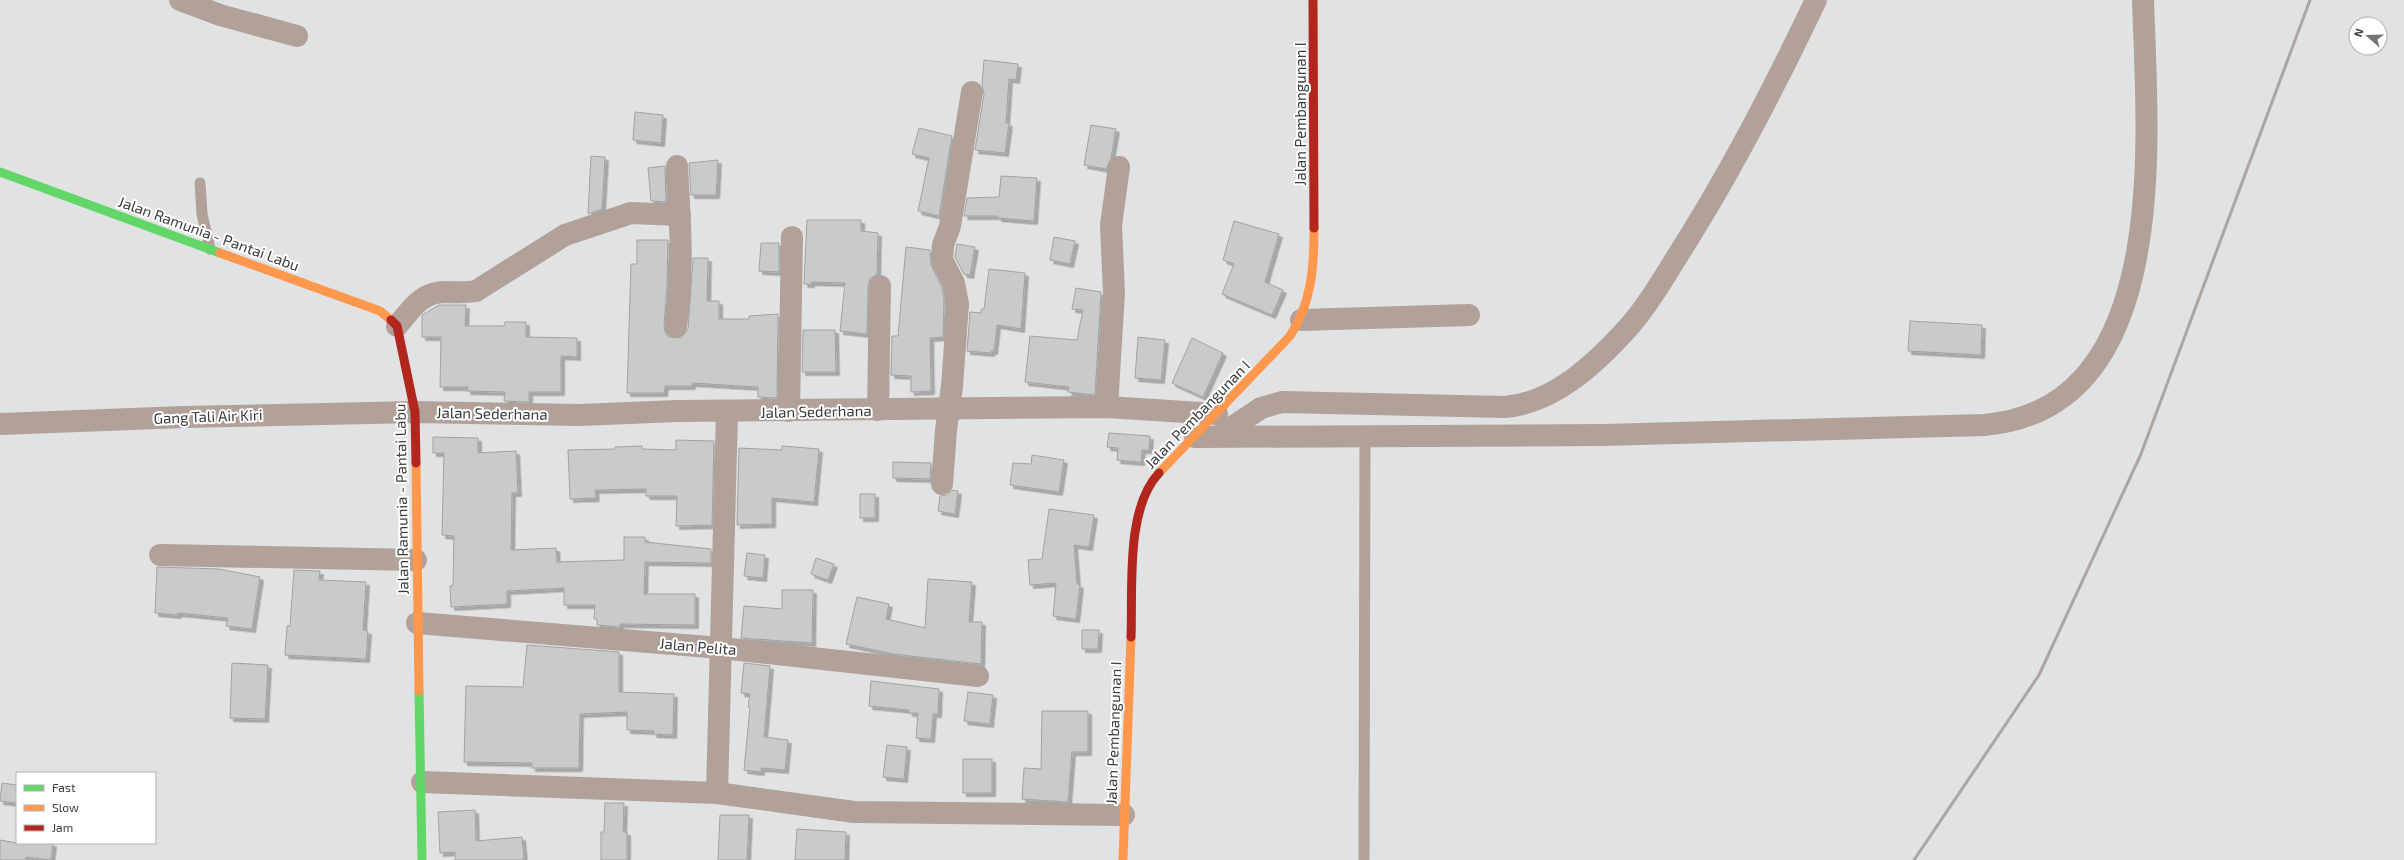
<svg xmlns="http://www.w3.org/2000/svg" width="2404" height="860" viewBox="0 0 2404 860" font-family="'Exo 2',sans-serif">
	<style>
		.building { fill: #c9caca; stroke: #a2a2a3; filter: url(#shadow) }
		.lines { fill: none; stroke-linecap: round; stroke-linejoin: round }
		.lane { stroke: #b1a199; stroke-width: 11 }
		.street { stroke: #b1a199; stroke-width: 22 }
		.fast { stroke: #63d668; stroke-width: 9 }
		.slow { stroke: #ff974d; stroke-width: 9 }
		.jam { stroke: #b3261e; stroke-width: 9 }
		.rail { stroke: #aca5a1; stroke-width: 3 }
		.labels { text-anchor: middle; dominant-baseline: central; stroke-width: 4; stroke-linejoin: round; paint-order: stroke }
		.street-label { font-size: 15px; fill: #393b3c; stroke: #fff }
	</style>
	<defs>
		<filter id="shadow"><feDropShadow dx="3.5" dy="3.5" stdDeviation="0" flood-color="#0004"/></filter>
	</defs>
	<rect width="100%" height="100%" fill="#e0e2e4"/>
	<g class="building">
		<path d="M984 60 1018 64 1016 80 1009 79 1006 123H1009L1005 153 975 150 984 94 982 84Z"/>
		<path d="M635 112 663 115 661 143 633 140Z"/>
		<path d="M1091 125 1116 129 1111 158 1106 169 1084 165Z"/>
		<path d="M919 128 952 136 939 216 918 211 929 158 912 154Z"/>
		<path d="M591 156 605 157 602 209 588 214Z"/>
		<path d="M718 160 716 195H691L689 163Z"/>
		<path d="M665 166 666 202 651 201 648 168Z"/>
		<path d="M1001 176 1037 178 1034 221 998 218V216H964L967 198 999 197Z"/>
		<path d="M807 220H861V231L878 233 877 274 870 279 868 286 867 334 840 331 845 283 811 282V284H804Z"/>
		<path d="M1234 221 1279 234 1265 282 1283 290 1272 315 1222 294 1234 264 1223 260Z"/>
		<path d="M1054 237 1075 241 1070 264 1050 260Z"/>
		<path d="M637 240H668L667 286 664 325 665 332 669 337 681 338 688 329 693 258H708L707 301H719V319H749V316L778 314 777 398 758 397V387L692 383V386H665L664 393H627L631 264H637Z"/>
		<path d="M761 243H779V272L759 271Z"/>
		<path d="M957 244 975 247 970 275 964 274 955 257Z"/>
		<path d="M906 247 930 250 931 265 942 287 944 299 943 337 930 338 931 391 911 392V376L891 375 892 336H898Z"/>
		<path d="M989 269 1025 273 1021 329 997 325 994 351H991V353L967 351 970 312 981 313V309H984Z"/>
		<path d="M1076 288 1101 292 1095 395 1068 392 1069 387 1025 382 1030 336 1077 340 1083 310 1072 309Z"/>
		<path d="M439 305H466L465 326H504L505 322H526V337L577 338V357L561 356V392H529V402L504 401 505 392 467 391 468 387H440L441 337H422V315Z"/>
		<path d="M1910 321 1982 325 1981 355 1908 351Z"/>
		<path d="M803 330H835L836 372H802Z"/>
		<path d="M1138 337 1165 340 1161 380 1135 378Z"/>
		<path d="M1192 338 1223 353 1203 397 1172 383Z"/>
		<path d="M1109 433 1150 436 1149 450H1142L1141 462 1117 460 1118 448 1107 447Z"/>
		<path d="M433 437 478 438V453L516 451 518 493H512L511 550 556 548 557 562 624 560V537H645V542L711 549V563L645 562 644 594H695V625L620 624V627L597 625V619H594L595 605H564V588L507 591V604L451 607 450 586 453 585 454 536 442 535 444 453H433Z"/>
		<path d="M676 440 714 441 712 525 676 526 677 496H646V489L595 490 596 498 570 499 568 450 615 449V447L642 446V449L676 450Z"/>
		<path d="M782 446 819 449 814 502 772 498V524L737 525 739 448 782 450Z"/>
		<path d="M1032 455 1064 460 1059 492 1010 485 1013 463 1031 464Z"/>
		<path d="M893 462 931 463 930 479 893 478Z"/>
		<path d="M953 490 958 491 955 514 938 511 940 496 947 495Z"/>
		<rect x="860" y="494" width="15" height="24"/>
		<path d="M1049 509 1094 515 1089 547 1074 545 1077 584 1080 585 1076 619 1053 616 1056 583 1030 585 1028 560 1042 559Z"/>
		<path d="M747 553 765 555 763 578 744 576Z"/>
		<path d="M816 558 834 564 828 580 811 574Z"/>
		<path d="M157 567 219 569 260 577 252 629 226 626 228 618 178 613V615L155 613Z"/>
		<path d="M294 570 320 571 319 580 366 582 363 630 368 631 366 659 285 655 287 626H290Z"/>
		<path d="M928 579 972 582 969 622H982L981 664 893 654 846 644 857 597 889 604 886 619 925 628Z"/>
		<path d="M782 590H813L812 643 741 638 744 606 782 609Z"/>
		<path d="M1082 630H1099L1098 649H1082Z"/>
		<path d="M527 645 619 652V692L674 694 673 735 653 734 654 731 627 730V712L580 714 579 768H532V763L464 762 466 686 523 687Z"/>
		<path d="M232 663 268 665 265 719 230 718Z"/>
		<path d="M744 663 770 666 764 737 788 740 785 770 761 768V772L744 770 750 707H748L750 694 741 693Z"/>
		<path d="M871 681 939 689 938 714H933L931 739 916 738 918 713H909V710L869 706Z"/>
		<path d="M968 692 993 695 990 724 964 721Z"/>
		<path d="M1042 711H1088V752H1072L1068 802 1022 799 1024 768 1041 769Z"/>
		<path d="M887 745 907 747 904 779 883 777Z"/>
		<rect x="963" y="759" width="29" height="34"/>
		<path d="M2 783 17 785V803L0 801Z"/>
		<path d="M605 803H624L623 832H627V860H601V832H604Z"/>
		<path d="M475 810 476 841 522 837 524 860H455V852L440 853 438 812Z"/>
		<path d="M720 815H749L747 860H718Z"/>
		<path d="M797 829 846 832 845 860H795Z"/>
		<path d="M0 840 17 843H53L51 860 26 857 25 860H0Z"/>
	</g>
	<g class="lines">
		<g class="lane">
			<path d="M200 183 202 214 210 249"/>
			<path d="M1364 860 1365 435"/>
		</g>
		<g class="street">
			<path d="M180 0 220 15 297 36"/>
			<path d="M1301 320 1469 315"/>
			<path d="M397 326C410 311 421 292 444 292 455 292 464 293 476 291L565 235 631 213 680 215"/>
			<path d="M676 327C684 274 680 219 677 166"/>
			<path d="M1107 407 1114 293 1111 225 1119 167"/>
			<path d="M878 410 880 286"/>
			<path d="M789 411 792 237"/>
			<path d="M0 424 184 417 415 412 580 415 678 411 1107 407 1217 414"/>
			<path d="M1219 436 1261 408 1282 402 1505 407C1554 403 1595 364 1627 329 1649 305 1670 267 1688 239 1736 162 1777 82 1816 0"/>
			<path d="M1195 437 1603 435 1984 425C2174 409 2147 134 2143 0"/>
			<path d="M942 484 946 430 952 386 958 304 954 283 942 260 943 245 950 226 972 92"/>
			<path d="M160 555 416 560"/>
			<path d="M417 623 721 648 978 676"/>
			<path d="M422 782 717 793 854 812 1124 815"/>
			<path d="M717 793 727 412"/>
		</g>
		<g class="fast">
			<path d="M0 172 220 253"/>
			<path d="M419 691 422 860"/>
		</g>
		<g class="slow">
			<path d="M220 253 380 311 391 320"/>
			<path d="M416 463 419 691"/>
			<path d="M1159 473 1290 336C1312 302 1314 267 1314 228"/>
			<path d="M1123 860 1131 637"/>
		</g>
		<g class="jam">
			<path d="M1313 0 1314 228"/>
			<path d="M391 320 397 326 415 412 416 463"/>
			<path d="M1131 637C1133 589 1125 509 1159 473"/>
		</g>
		<path class="rail" d="M1914 860 2039 675 2141 454 2310 0"/>
	</g>
	<g class="labels">
		<g class="street-label">
			<text transform="translate(1300 114) rotate(-90)">Jalan Pembangunan I</text>
			<text transform="translate(209 233) rotate(20)">Jalan Ramunia - Pantai Labu</text>
			<text transform="translate(816 411) rotate(-1)">Jalan Sederhana</text>
			<text transform="translate(492 413) rotate(1)">Jalan Sederhana</text>
			<text transform="translate(1197 414) rotate(-46)">Jalan Pembangunan I</text>
			<text transform="translate(208 416) rotate(-2)">Gang Tali Air Kiri</text>
			<text transform="translate(401 499) rotate(-91)">Jalan Ramunia - Pantai Labu</text>
			<text transform="translate(698 646) rotate(5)">Jalan Pelita</text>
			<text transform="translate(1113 733) rotate(-88)">Jalan Pembangunan I</text>
		</g>
	</g>
	<rect x="16" y="772" width="140" height="72" fill="#ffffff" stroke="#b0b1b1"/>
	<rect x="24" y="785" width="20" height="6" fill="#63d668" stroke="#b0b1b1"/>
	<text x="52" y="792" font-size="12" fill="#393b3c">Fast</text>
	<rect x="24" y="805" width="20" height="6" fill="#ff974d" stroke="#b0b1b1"/>
	<text x="52" y="812" font-size="12" fill="#393b3c">Slow</text>
	<rect x="24" y="825" width="20" height="6" fill="#b3261e" stroke="#b0b1b1"/>
	<text x="52" y="832" font-size="12" fill="#393b3c">Jam</text>
	<g transform="translate(2368 36) rotate(290)"><circle r="19" fill="#ffffff" stroke="#b0b1b1"/>
	<path d="M0-3L7 15L0 10L-7 15Z" fill="#737577"/>
	<text y="-6" font-size="11" font-weight="bold" text-anchor="middle" fill="#393b3c">N</text>
	</g>
</svg>
